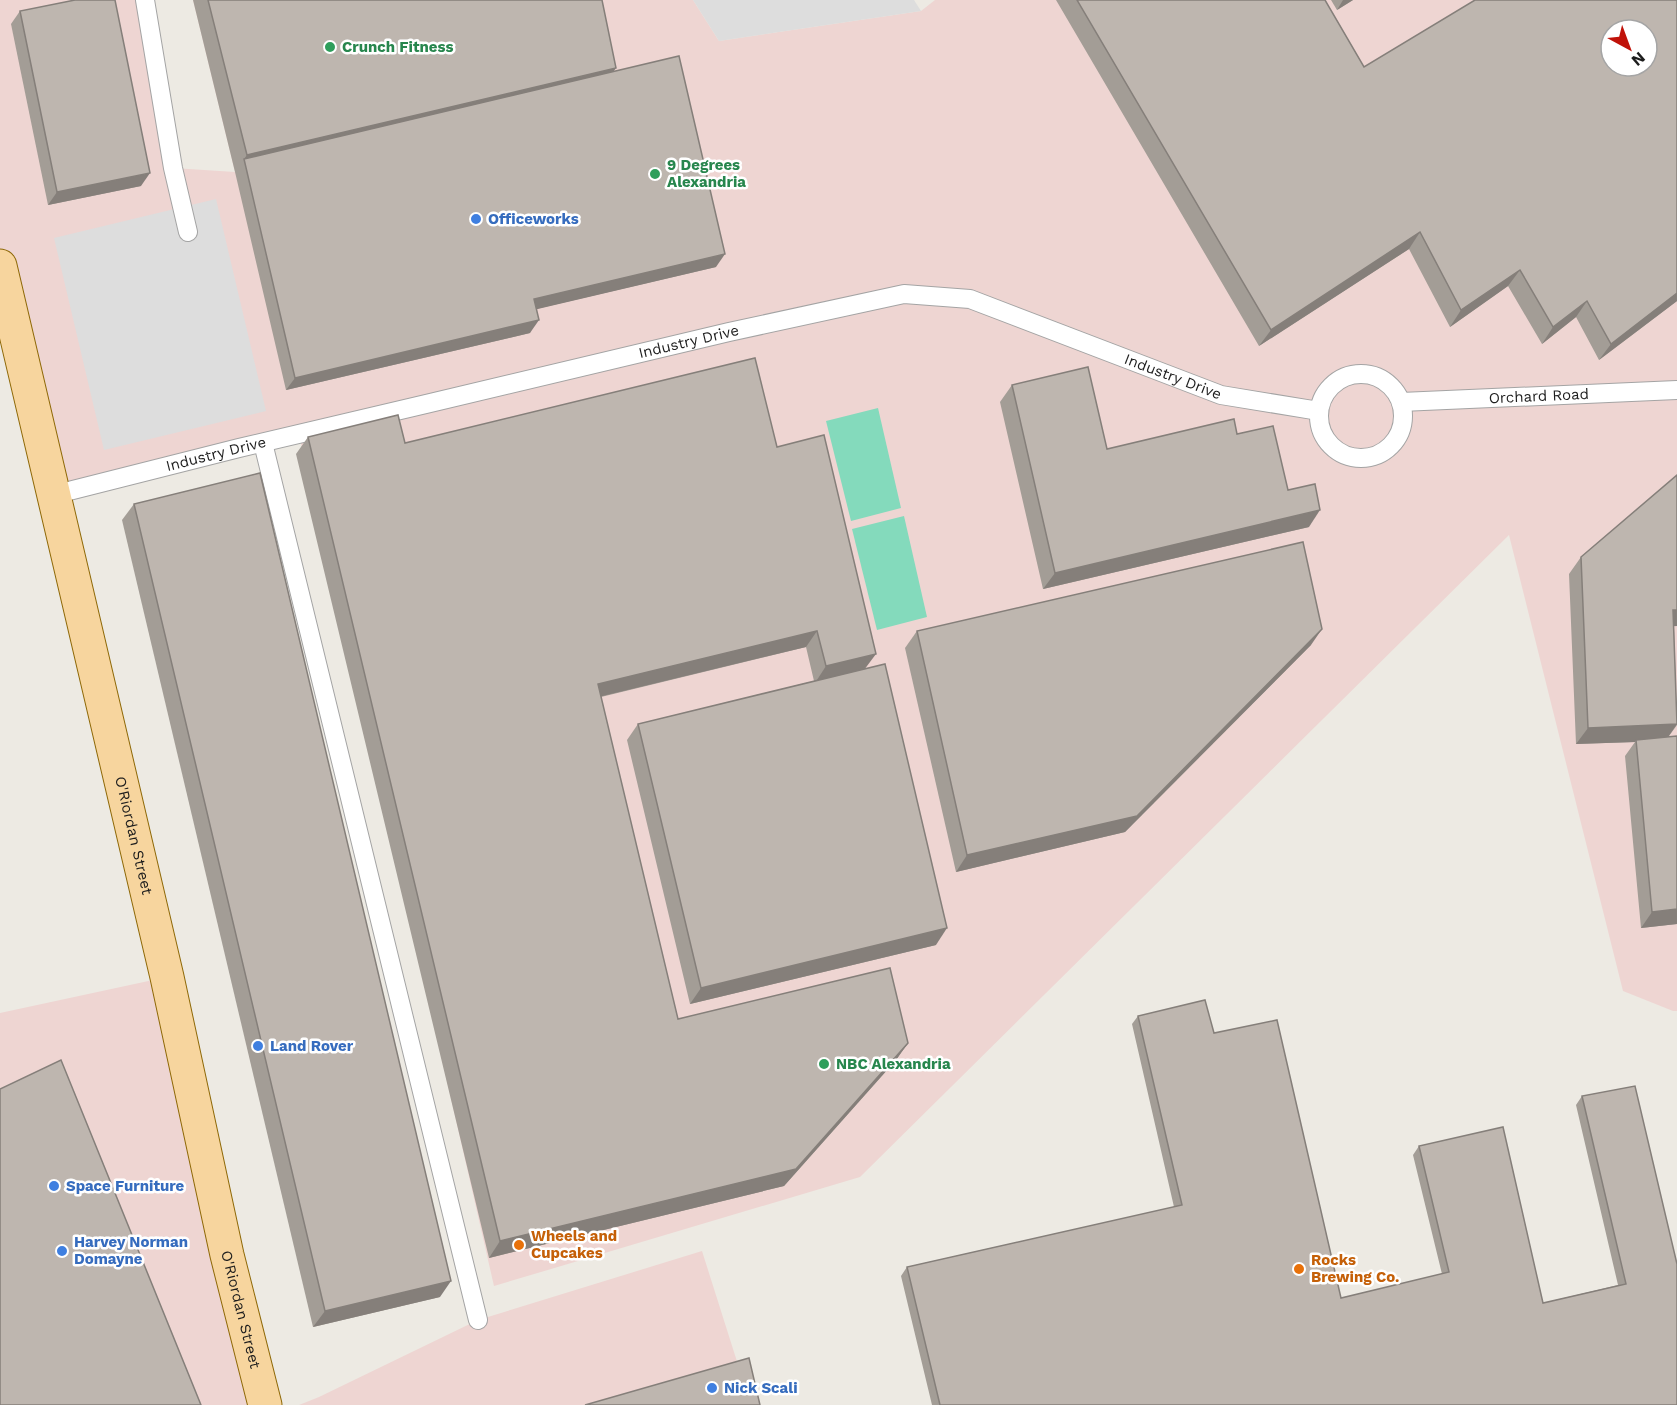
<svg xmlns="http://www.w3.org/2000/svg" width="1677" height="1405" viewBox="0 0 1677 1405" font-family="'Work Sans',sans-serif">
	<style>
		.commercial { fill: #eed5d2; fill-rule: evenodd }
		.pitch { fill: #84dabc }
		.parking { fill: #ddd }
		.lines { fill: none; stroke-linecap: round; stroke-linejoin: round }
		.lane-casing { stroke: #a4a4a4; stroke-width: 20 }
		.primary-casing { stroke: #8e6807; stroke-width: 35 }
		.lane { stroke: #fff; stroke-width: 18 }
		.primary { stroke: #f7d59e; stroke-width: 33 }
		.wall { fill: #a39d96 }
		.shaded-wall { fill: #857f7a }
		.building { fill: #beb6af; stroke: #857f7a; stroke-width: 1.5; fill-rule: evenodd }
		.leisure-dot { fill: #2e9e5b; stroke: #fff; stroke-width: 2 }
		.shop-dot { fill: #3f7fe0; stroke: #fff; stroke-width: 2 }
		.food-dot { fill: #e8710a; stroke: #fff; stroke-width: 2 }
		.labels { text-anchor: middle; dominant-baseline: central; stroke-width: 5; stroke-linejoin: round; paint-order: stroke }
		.leisure-label { font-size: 15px; font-weight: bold; fill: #27864d; stroke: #fff; text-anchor: start }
		.shop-label { font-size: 15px; font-weight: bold; fill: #366cbe; stroke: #fff; text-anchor: start }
		.street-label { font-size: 15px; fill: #1d1d1d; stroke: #fff }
		.food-label { font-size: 15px; font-weight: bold; fill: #c56008; stroke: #fff; text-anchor: start }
	</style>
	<rect width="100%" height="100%" fill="#edeae3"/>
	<g class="commercial">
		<path d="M0 0H145L173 168 235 172 193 0H693L719 41 921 11 935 0H1677V1011H1673L1623 991 1509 535 860 1177 494 1286 299 435 53 495 0 266ZM1611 30H1647V66H1611Z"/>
		<path d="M167 977 265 1405H0V1013Z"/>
		<path d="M702 1251 740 1371 748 1405H299L319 1397 478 1320Z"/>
	</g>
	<g class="pitch">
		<path d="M878 408 901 508 851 521 826 421Z"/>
		<path d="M904 516 927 617 877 630 852 529Z"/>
	</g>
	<g class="parking">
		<path d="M693 0H914L921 11 719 41Z"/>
		<path d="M216 199 266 411 104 450 54 238Z"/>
	</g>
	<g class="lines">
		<defs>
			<g id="lane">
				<path d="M145 0 173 168 188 232"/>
				<circle cx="1361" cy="416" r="42"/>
				<path id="s1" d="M1401 402 1677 390"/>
				<path d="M263 443 478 1320"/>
				<path id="s2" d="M53 495 239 448 426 404 729 332 904 294 970 299 1221 395 1319 411"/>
			</g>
			<g id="primary">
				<path id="s3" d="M0 266 167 977 227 1255 265 1405"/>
			</g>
		</defs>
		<use href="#lane" class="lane-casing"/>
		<use href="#primary" class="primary-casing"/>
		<use href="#lane" class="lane"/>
		<use href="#primary" class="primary"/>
	</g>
	<g class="wall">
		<path d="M193 0H602L614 72 716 267 536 309 530 333 286 390 235 172Z"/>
		<path d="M1056 0H1325L1364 67 1677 301 1599 360 1576 317 1542 344 1508 286 1450 327 1409 249 1259 346Z"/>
		<path d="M1331 0H1353L1337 10Z"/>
		<path d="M20 11 141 186 48 205 11 24Z"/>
		<path d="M1012 385 1107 449 1237 434 1288 490 1309 527 1043 589 1000 402Z"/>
		<path d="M308 437 405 443 777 447 865 669 936 945 690 1004 627 740 638 724 814 681 806 647 601 697 678 1019 908 1043 896 1060 784 1186 489 1258 296 454Z"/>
		<path d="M134 504 440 1297 313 1327 122 520Z"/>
		<path d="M1581 557 1674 626 1677 725 1669 736 1677 924 1641 928 1625 756 1635 742 1576 744 1569 574Z"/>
		<path d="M917 631 1311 645 1125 832 956 872 905 648Z"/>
		<path d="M1138 1016 1214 1033 1341 1298 1442 1274 1413 1155 1419 1146 1543 1303 1618 1285 1576 1105 1582 1096 1677 1405H932L901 1276 907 1267 1174 1207 1132 1024Z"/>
	</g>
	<g class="shaded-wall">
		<path d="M1343 0H1353L1337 10Z"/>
		<path d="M616 68 605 84 244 159 247 155Z"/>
		<path d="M150 173 141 186 48 205 57 192Z"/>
		<path d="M1420 232 1409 249 1259 346 1271 330Z"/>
		<path d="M725 254 716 267 525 312 534 299Z"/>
		<path d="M1520 270 1508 286 1450 327 1461 310Z"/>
		<path d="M1677 293V301L1599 360 1611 344Z"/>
		<path d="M1587 301 1576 317 1542 344 1553 327Z"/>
		<path d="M539 320 530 333 286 390 295 378Z"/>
		<path d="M1320 510 1309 527 1043 589 1055 573Z"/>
		<path d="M1673 610H1677V626L1662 627Z"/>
		<path d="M1322 629 1311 645 1125 832 956 872 967 855Z"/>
		<path d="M817 631 806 647 586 700 598 684Z"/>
		<path d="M876 654 864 670 815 683 826 666Z"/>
		<path d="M1677 724 1666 740H1636L1635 742 1576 744 1588 728Z"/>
		<path d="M1677 909V924L1641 928 1652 912Z"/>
		<path d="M947 928 936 945 690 1004 701 988Z"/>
		<path d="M908 1043 896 1060 784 1186 489 1258 500 1241Z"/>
		<path d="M451 1281 440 1297 313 1327 325 1311Z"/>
	</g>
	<g class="building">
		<path d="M75 0H115L150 173 57 192 20 11Z"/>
		<path d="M208 0H602L616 68 247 155Z"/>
		<path d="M1077 0H1325L1364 67 1475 0H1677V293L1611 344 1587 301 1553 327 1520 270 1461 310 1420 232 1271 330ZM1611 30H1647V66H1611Z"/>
		<path d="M679 56 725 254 534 299 539 320 295 378 244 159Z"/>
		<path d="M755 358 777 447 824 435 876 654 826 666 817 631 598 684 678 1019 890 968 908 1043 796 1169 500 1241 308 437 398 415 405 443Z"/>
		<path d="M1088 367 1107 449 1234 419 1237 434 1273 426 1288 490 1315 484 1320 510 1055 573 1012 385Z"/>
		<path d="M260 473 451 1281 325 1311 134 504Z"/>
		<path d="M1677 475V610H1673L1677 724 1588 728 1581 557Z"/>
		<path d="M1303 542 1322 629 1137 816 967 855 917 631Z"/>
		<path d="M885 664 947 928 701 988 638 724Z"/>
		<path d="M1677 736V909L1652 912 1636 740Z"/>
		<path d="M1205 1000 1214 1033 1277 1020 1341 1298 1449 1272 1419 1146 1503 1127 1543 1303 1626 1284 1582 1096 1635 1086 1677 1264V1405H940L907 1267 1182 1205 1138 1016Z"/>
		<path d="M61 1060 201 1405H0V1089Z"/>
		<path d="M749 1358 760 1405H585Z"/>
	</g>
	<g class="leisure-dot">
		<circle cx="330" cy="47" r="6"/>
		<circle cx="655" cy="174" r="6"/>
		<circle cx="824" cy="1064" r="6"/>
	</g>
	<g class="shop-dot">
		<circle cx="476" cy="219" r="6"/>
		<circle cx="258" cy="1046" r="6"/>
		<circle cx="54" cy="1186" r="6"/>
		<circle cx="62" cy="1251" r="6"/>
		<circle cx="712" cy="1388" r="6"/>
	</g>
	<g class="food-dot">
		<circle cx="519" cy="1245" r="6"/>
		<circle cx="1299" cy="1269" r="6"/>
	</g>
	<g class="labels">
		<g class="leisure-label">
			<text x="342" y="47">Crunch Fitness</text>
			<text x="667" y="165">9 Degrees<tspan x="667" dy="17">Alexandria</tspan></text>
			<text x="836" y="1064">NBC Alexandria</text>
		</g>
		<g class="shop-label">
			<text x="488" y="219">Officeworks</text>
			<text x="270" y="1046">Land Rover</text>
			<text x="66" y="1186">Space Furniture</text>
			<text x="74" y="1242">Harvey Norman<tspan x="74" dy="17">Domayne</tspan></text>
			<text x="724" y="1388">Nick Scali</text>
		</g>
		<g class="street-label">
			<text stroke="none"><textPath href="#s2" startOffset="654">Industry Drive</textPath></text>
			<text stroke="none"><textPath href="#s2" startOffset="1158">Industry Drive</textPath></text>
			<text stroke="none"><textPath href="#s1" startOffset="138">Orchard Road</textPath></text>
			<text stroke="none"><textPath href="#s2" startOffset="168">Industry Drive</textPath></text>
			<text stroke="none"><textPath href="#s3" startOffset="585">O'Riordan Street</textPath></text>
			<text stroke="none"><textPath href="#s3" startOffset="1071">O'Riordan Street</textPath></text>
		</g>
		<g class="food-label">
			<text x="531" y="1236">Wheels and<tspan x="531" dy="17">Cupcakes</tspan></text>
			<text x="1311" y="1260">Rocks<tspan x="1311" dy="17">Brewing Co.</tspan></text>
		</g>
	</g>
	<g transform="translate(1629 48) rotate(139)"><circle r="28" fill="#ffffff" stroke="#a5a5a5" stroke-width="1.5"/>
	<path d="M0-4.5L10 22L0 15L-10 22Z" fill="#c01209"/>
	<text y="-9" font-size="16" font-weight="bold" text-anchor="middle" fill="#1d1d1d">N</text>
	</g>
</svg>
